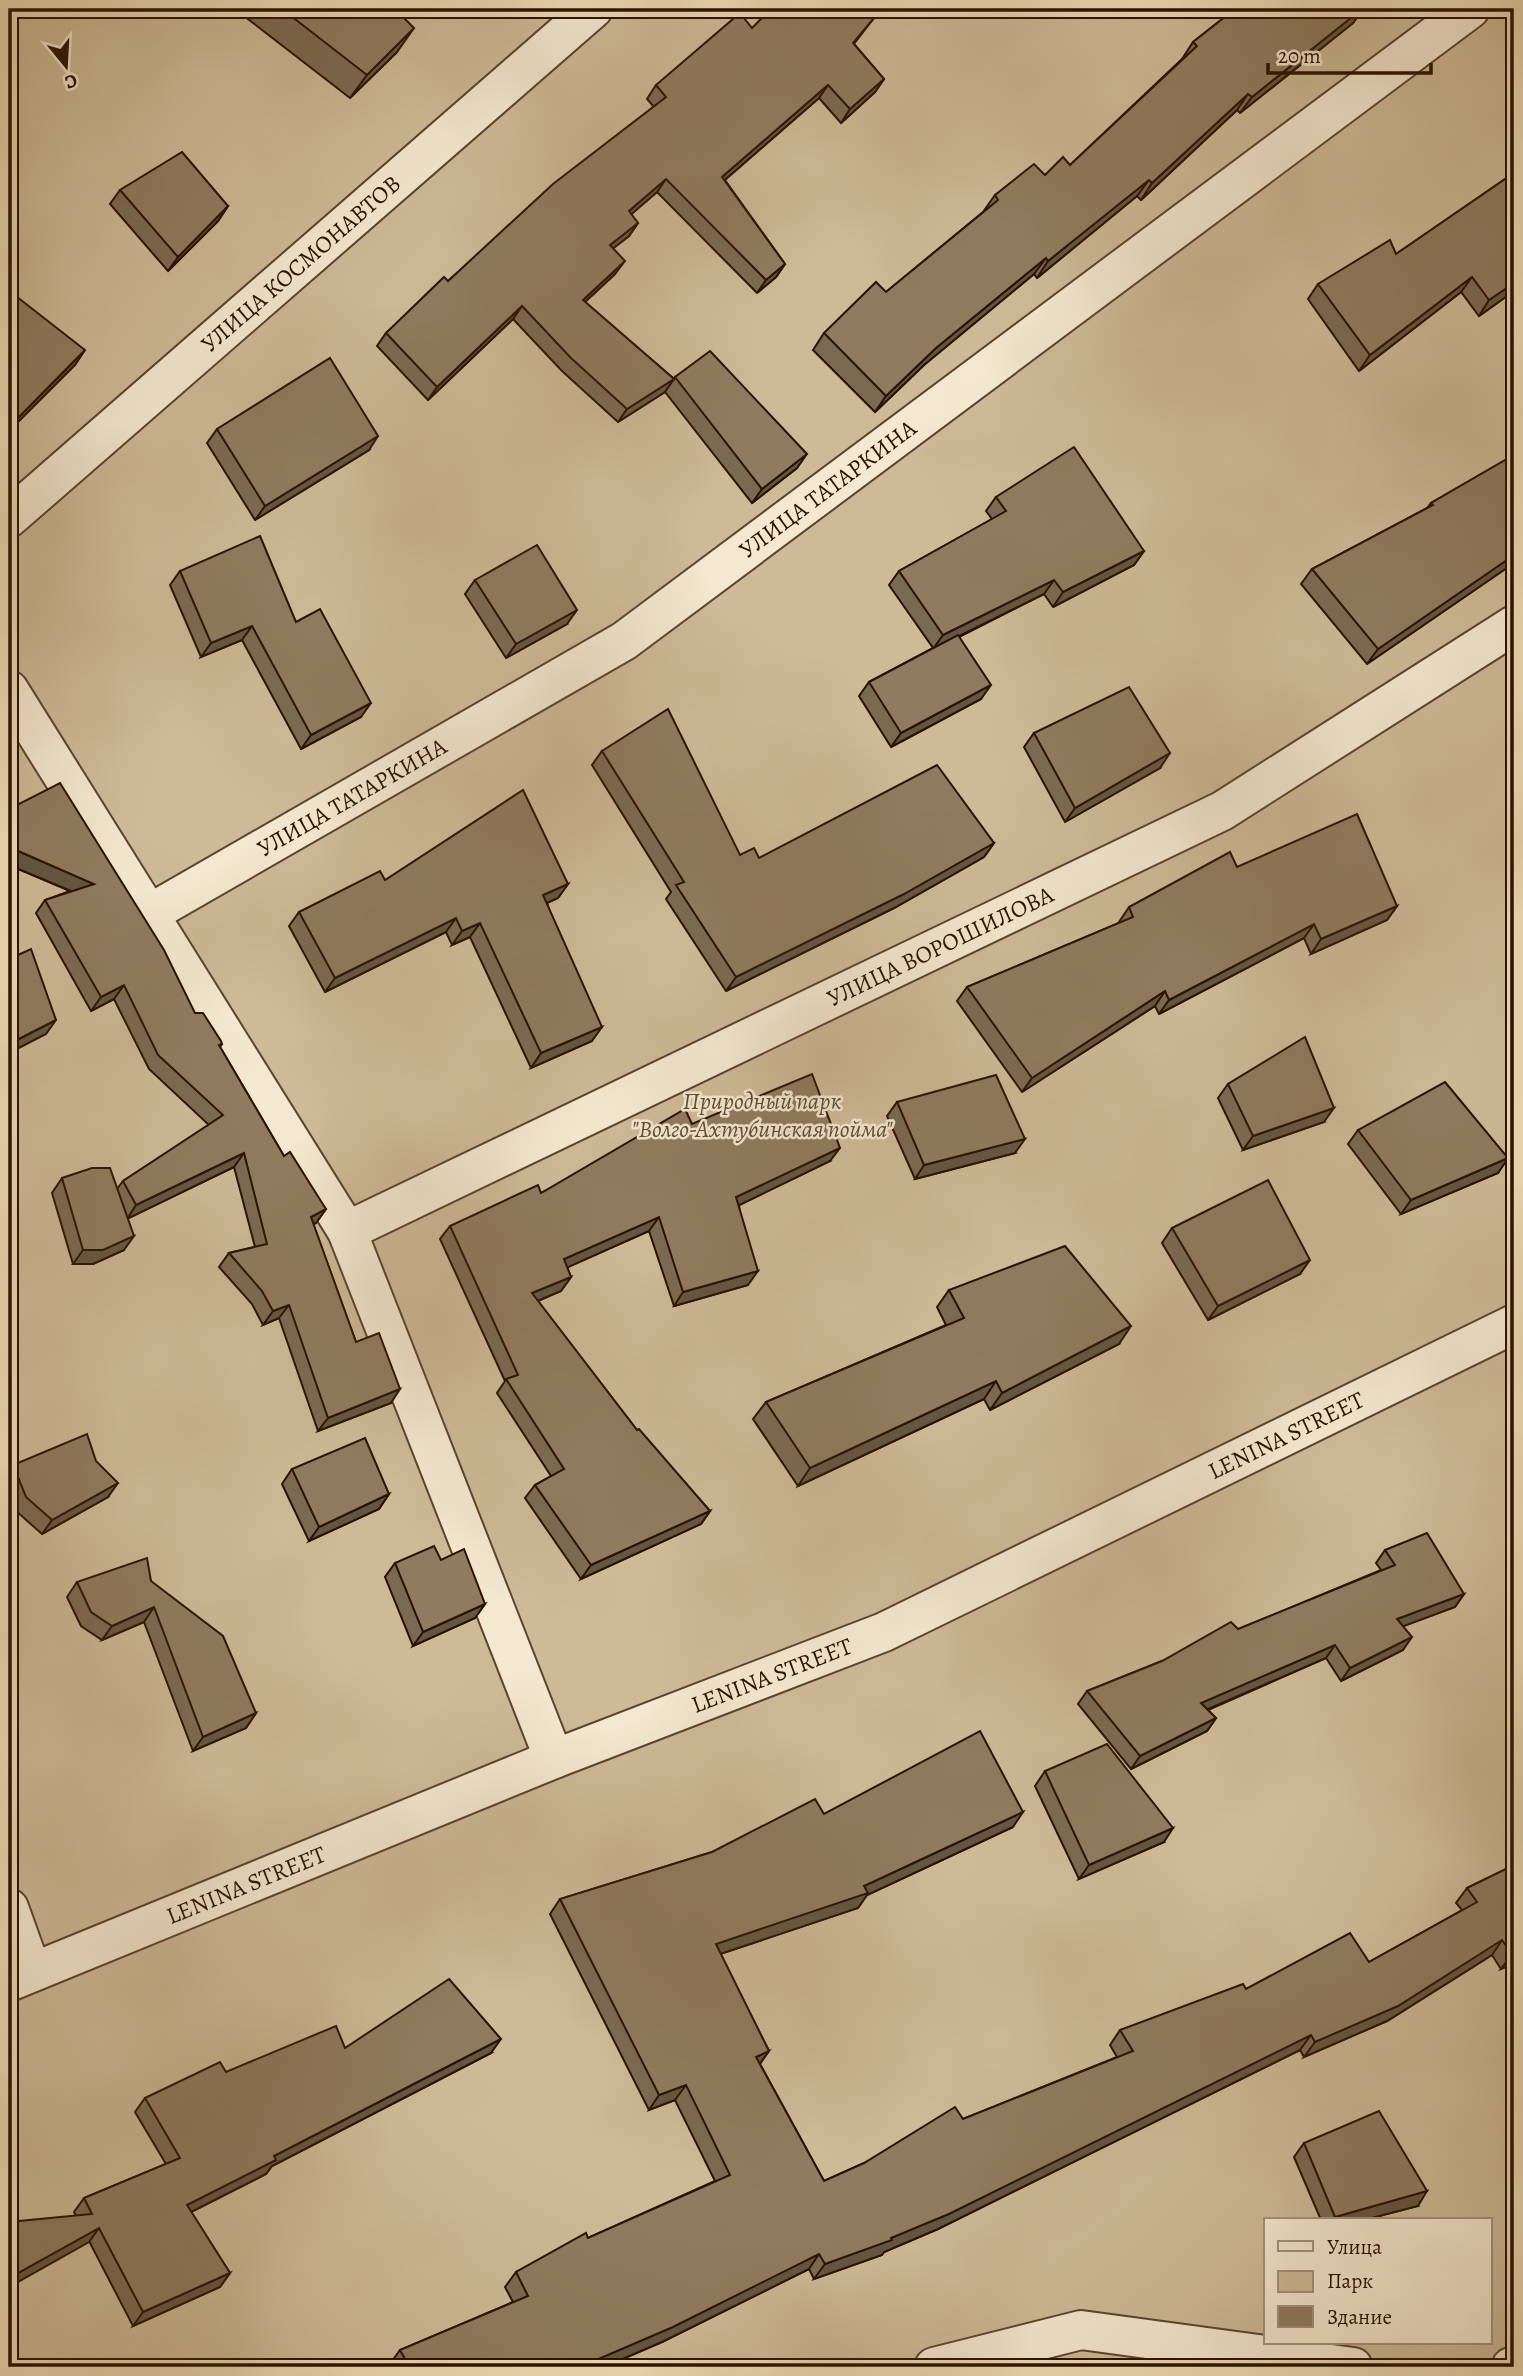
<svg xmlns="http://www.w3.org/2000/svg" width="1523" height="2376" viewBox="0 0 1523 2376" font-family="Alegreya,serif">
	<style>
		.green { fill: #cdba97; stroke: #7b664c; stroke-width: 2; fill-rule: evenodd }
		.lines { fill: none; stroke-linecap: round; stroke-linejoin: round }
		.minor-casing { stroke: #5a442e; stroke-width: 42 }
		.minor { stroke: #f4e8d0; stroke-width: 38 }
		.wall { fill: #7b6a52; stroke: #291201; stroke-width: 2 }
		.shaded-wall { fill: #645642; stroke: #291201; stroke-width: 2 }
		.building { fill: #8f7b5f; stroke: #291201; stroke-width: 2 }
		.labels { text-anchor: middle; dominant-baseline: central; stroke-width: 5; stroke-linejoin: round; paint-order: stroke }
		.street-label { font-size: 24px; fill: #291201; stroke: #f4e8d0 }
		.park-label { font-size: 24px; font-style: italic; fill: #624d36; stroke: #f4e8d0 }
	</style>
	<rect width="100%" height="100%" fill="#eedcb6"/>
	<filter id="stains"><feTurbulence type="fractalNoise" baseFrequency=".00286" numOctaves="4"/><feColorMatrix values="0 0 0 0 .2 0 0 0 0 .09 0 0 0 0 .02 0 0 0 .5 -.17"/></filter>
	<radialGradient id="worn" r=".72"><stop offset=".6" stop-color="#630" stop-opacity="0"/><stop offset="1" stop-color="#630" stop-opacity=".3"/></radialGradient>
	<path class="green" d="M9 9H1514V2367H9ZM1266 2220H1490V2343H1266Z"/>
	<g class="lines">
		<defs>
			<g id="minor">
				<path id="s1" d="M9 518 593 9"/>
				<path d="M9 690 347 1231 554 1759"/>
				<path id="s2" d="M149 914 624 641 1470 9"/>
				<path id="s3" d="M347 1231 1222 811 1514 625"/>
				<path d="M9 1908 32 1972"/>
				<path id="s4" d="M9 1982 554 1759 884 1632 1514 1324"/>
				<path d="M934 2367 1081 2330 1353 2367"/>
				<path d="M1511 2367H1514"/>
			</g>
		</defs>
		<use href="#minor" class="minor-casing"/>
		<use href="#minor" class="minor"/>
	</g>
	<g class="wall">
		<path d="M249 9H395L397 52 350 98 244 16Z"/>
		<path d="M1235 9H1363L1353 23 1240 113 1237 110 1141 200 1137 196 1037 278 1034 274 924 365 875 412 813 350 824 333 886 292 983 212 995 195 1070 165 1182 59 1193 42Z"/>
		<path d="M874 18 854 44 884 79 875 92 841 123 819 98 725 180 785 264 776 277 757 293 657 192 631 214 638 223 629 236 613 248 615 274 585 302 674 379 675 377 797 468 752 503 665 392 618 422 562 371 513 319 428 400 377 346 386 333 448 281 654 107 647 99 656 85 752 28Z"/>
		<path d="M1514 173V305L1507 296 1479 316 1461 292 1359 371 1308 299 1318 284 1396 254Z"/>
		<path d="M120 190 228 206 218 221 168 271 110 204Z"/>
		<path d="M217 429 369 450 255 520 207 443Z"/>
		<path d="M1514 455V563L1367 664 1301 584 1312 569 1427 508 1431 503Z"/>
		<path d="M996 497 1144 551 1134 565 1053 607 1044 594 959 637 981 699 891 747 859 696 869 682 933 648 889 585 899 571 992 519 986 511Z"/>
		<path d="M180 571 296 622 361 717 301 749 242 640 201 657 170 585Z"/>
		<path d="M475 580 567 624 506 658 465 594Z"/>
		<path d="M1034 733 1160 768 1065 822 1024 747Z"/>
		<path d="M602 751 740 855 759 858 994 843 984 857 894 908 726 991 666 899 671 892 592 765Z"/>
		<path d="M9 809 222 1044 220 1047 284 1156 326 1209 316 1223 313 1224 356 1342 391 1403 318 1431 279 1318 263 1325 252 1304 219 1267 229 1253 255 1247 234 1167 128 1218 124 1250 93 1264H73L52 1193 62 1178 117 1189 123 1181 209 1125 149 1069 114 999 91 1011 36 913 45 900 70 891 9 865Z"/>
		<path d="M1237 867 1397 906 1387 920 1311 954 1304 938 1159 1014 1155 1006 1022 1092 957 1001 967 987 1119 923V922L1129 907Z"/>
		<path d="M385 880 568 884 558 898 547 903 592 1041 531 1068 470 937 452 945 446 932 325 992 289 926 299 912Z"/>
		<path d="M1514 1050V1074L1507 1060Z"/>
		<path d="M1228 1084 1324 1122 1243 1150 1218 1098Z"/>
		<path d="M897 1102 1015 1153 915 1179 887 1116Z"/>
		<path d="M692 1124 830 1161 739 1205 748 1285 674 1306 649 1231 567 1267 571 1277 561 1291 538 1301 637 1430 710 1511 701 1524 581 1579 525 1498 535 1485 551 1476 497 1393 505 1381 440 1239 450 1226 541 1193Z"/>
		<path d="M1358 1130 1508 1158 1498 1173 1401 1214 1348 1144Z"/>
		<path d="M1172 1228 1300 1274 1208 1320 1162 1243Z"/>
		<path d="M949 1290 1119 1344 990 1410 984 1399 798 1486 753 1419 766 1402 946 1325 937 1307Z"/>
		<path d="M13 1465 108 1497 42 1534 16 1511 9 1493V1472Z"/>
		<path d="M292 1469 389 1494 379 1509 309 1541 282 1484Z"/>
		<path d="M1514 1495V1527L1506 1507Z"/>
		<path d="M1385 1550 1464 1594 1455 1607 1403 1626V1650L1341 1681 1326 1658 1208 1710 1216 1718 1207 1731 1131 1769 1078 1704 1087 1691 1162 1661 1381 1570 1376 1563Z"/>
		<path d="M441 1560 485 1604 475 1618 413 1646 385 1577 395 1563Z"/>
		<path d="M151 1581 256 1713 246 1728 193 1751 144 1622 102 1640 81 1626 67 1597 77 1582Z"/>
		<path d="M1045 1771 1164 1842 1079 1879 1035 1786Z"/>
		<path d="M824 1814 1013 1827 867 1895 858 1908 720 1954 769 2051 760 2064 824 2181 963 2119 1117 2057 1110 2045 1120 2030 1246 1989 1369 1962 1462 1910 1456 1903 1467 1888 1514 1865V1963L1501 1969 1492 1955 1387 2021 1304 2057 1300 2050 938 2229 884 2252 882 2255 814 2279 809 2269 662 2342 604 2367H390L389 2365 400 2350 513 2302 505 2287 516 2272 588 2238 715 2181 675 2100 649 2110 550 1914 560 1899 712 1852Z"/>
		<path d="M345 2048 491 2053 272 2166 266 2174 191 2212 230 2273 220 2287 133 2326 74 2212 84 2198 166 2164 135 2112 145 2098 226 2072Z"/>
		<path d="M1304 2143 1418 2206 1364 2220H1321L1294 2157Z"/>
	</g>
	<g class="shaded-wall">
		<path d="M1362 9H1363L1353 23 1240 113 1252 97Z"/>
		<path d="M414 28 397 52 350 98 367 75Z"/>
		<path d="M884 79 875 92 841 123 850 109Z"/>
		<path d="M828 85 819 98 713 190 722 177Z"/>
		<path d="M1248 94 1237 110 1141 200 1152 183Z"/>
		<path d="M666 179 657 192 620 224 629 211Z"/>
		<path d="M1149 180 1137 196 1037 278 1048 261Z"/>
		<path d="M228 206 218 221 168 271 178 257Z"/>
		<path d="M638 223 629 236 601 258 610 245Z"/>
		<path d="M1046 258 1034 274 924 365 875 412 886 396 936 348Z"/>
		<path d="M625 261 615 274 573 313 583 300Z"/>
		<path d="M785 264 776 277 757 293 766 280Z"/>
		<path d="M1472 277 1461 292 1359 371 1370 355Z"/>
		<path d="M1514 283V286L1507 296 1479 316 1489 300Z"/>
		<path d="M522 306 513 319 428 400 437 387Z"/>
		<path d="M85 350 75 365 9 431V427Z"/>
		<path d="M674 379 665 392 618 422 627 409Z"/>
		<path d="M378 436 369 450 255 520 265 506Z"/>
		<path d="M807 454 797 468 752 503 762 489Z"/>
		<path d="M1144 551 1134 565 1053 607 1063 592Z"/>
		<path d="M1514 555V563L1367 664 1378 649Z"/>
		<path d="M1054 580 1044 594 933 649 943 635Z"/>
		<path d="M577 610 567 624 506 658 516 644Z"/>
		<path d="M252 626 242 640 201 657 211 643Z"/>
		<path d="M991 685 981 699 891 747 901 733Z"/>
		<path d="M371 703 361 717 301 749 311 735Z"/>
		<path d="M1170 753 1160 768 1065 822 1075 808Z"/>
		<path d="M994 843 984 857 894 908 726 991 736 977Z"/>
		<path d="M9 847 94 884 85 897 9 865Z"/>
		<path d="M568 884 558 898 533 909 543 895Z"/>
		<path d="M1397 906 1387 920 1311 954 1321 939Z"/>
		<path d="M456 918 446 932 325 992 335 978Z"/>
		<path d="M480 923 470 937 452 945 462 931Z"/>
		<path d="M1314 924 1304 938 1159 1014 1169 1000Z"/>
		<path d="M124 985 114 999 91 1011 101 997Z"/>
		<path d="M1165 991 1155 1006 1022 1092 1032 1078Z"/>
		<path d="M56 1020 46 1034 9 1053V1044Z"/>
		<path d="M602 1027 592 1041 531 1068 541 1053Z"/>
		<path d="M1334 1108 1324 1122 1243 1150 1253 1136Z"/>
		<path d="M1025 1139 1015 1153 915 1179 924 1165Z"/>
		<path d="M840 1148 830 1161 727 1211 736 1197Z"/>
		<path d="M244 1153 234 1167 127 1219 136 1205Z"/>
		<path d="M1508 1158 1498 1173 1401 1214 1411 1200Z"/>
		<path d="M326 1209 316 1223 301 1231 311 1217Z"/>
		<path d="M659 1217 649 1231 555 1273 564 1259Z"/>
		<path d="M134 1236 124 1250 93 1264H73L83 1250Z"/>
		<path d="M1310 1260 1300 1274 1208 1320 1218 1306Z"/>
		<path d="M758 1271 748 1285 674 1306 683 1292Z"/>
		<path d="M571 1277 561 1291 523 1307 532 1293Z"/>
		<path d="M289 1305 279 1318 263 1325 273 1311Z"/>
		<path d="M1131 1326 1119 1344 990 1410 1002 1393Z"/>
		<path d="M996 1381 984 1399 798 1486 810 1468Z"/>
		<path d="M400 1389 391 1403 318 1431 328 1418Z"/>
		<path d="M118 1483 108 1497 42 1534 52 1520Z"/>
		<path d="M389 1494 379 1509 309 1541 319 1527Z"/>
		<path d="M710 1511 701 1524 581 1579 591 1565Z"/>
		<path d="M1464 1594 1455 1607 1388 1632 1397 1619Z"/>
		<path d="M485 1604 475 1618 413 1646 423 1632Z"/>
		<path d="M154 1607 144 1622 102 1640 112 1626Z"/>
		<path d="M1412 1637 1403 1650 1341 1681 1350 1668Z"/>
		<path d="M1335 1645 1326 1658 1192 1716 1201 1703Z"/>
		<path d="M256 1713 246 1728 193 1751 203 1737Z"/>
		<path d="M1216 1718 1207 1731 1131 1769 1140 1756Z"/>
		<path d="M1023 1812 1013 1827 867 1895 858 1908 705 1959 716 1944 864 1886Z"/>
		<path d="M1173 1828 1164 1842 1079 1879 1089 1865Z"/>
		<path d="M1502 1940 1492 1955 1387 2021 1304 2057 1315 2042Z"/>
		<path d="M1514 1953V1963L1501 1969 1512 1954Z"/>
		<path d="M1311 2035 1300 2050 938 2229 884 2252 882 2255 814 2279 825 2264 891 2238Z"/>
		<path d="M501 2039 491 2053 272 2166 266 2174 177 2219 187 2205 274 2156Z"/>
		<path d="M769 2051 758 2066 756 2057Z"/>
		<path d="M686 2085 675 2100 649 2110 659 2095Z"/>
		<path d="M1427 2191 1418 2206 1364 2220H1333L1335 2217Z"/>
		<path d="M99 2228 89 2242 9 2287V2278Z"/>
		<path d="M819 2254 809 2269 662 2342 604 2367H580Z"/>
		<path d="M230 2273 220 2287 133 2326 143 2312Z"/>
		<path d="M560 2360 555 2367H545Z"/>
	</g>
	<g class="building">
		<path d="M282 9H395L414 28 367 75Z"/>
		<path d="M771 9H864L874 18 853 43 884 79 850 109 828 85 722 177 785 264 766 280 666 179 629 211 638 223 610 245 625 261 583 300 674 379 627 409 571 358 522 306 437 387 386 333 444 277 448 281 553 184 666 97 656 85 740 13 752 28Z"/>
		<path d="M1235 9H1362L1252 97 1248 94 1152 183 1149 180 1048 261 1046 258 936 348 886 396 824 333 876 282 886 292 998 200 995 195 1034 164 1045 175 1063 157 1070 165 1197 46 1193 42Z"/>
		<path d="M182 152 228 206 178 257 120 190Z"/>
		<path d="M1514 173V283L1489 300 1472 277 1370 355 1318 284 1390 240 1396 254Z"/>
		<path d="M12 293 85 350 9 427V296Z"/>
		<path d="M710 351 807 454 762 489 675 377Z"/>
		<path d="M330 358 378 436 265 506 217 429Z"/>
		<path d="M1074 447 1144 551 1063 592 1054 580 943 635 899 571 1006 511 996 497Z"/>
		<path d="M1514 455V555L1378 649 1312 569 1433 505 1431 503Z"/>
		<path d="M260 536 296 622 320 609 371 703 311 735 252 626 211 643 180 571Z"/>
		<path d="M537 545 577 610 516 644 475 580Z"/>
		<path d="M958 635 991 685 901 733 869 682Z"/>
		<path d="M1129 687 1170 753 1075 808 1034 733Z"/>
		<path d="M668 709 740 855 754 848 759 858 937 765 994 843 904 894 736 977 676 885 684 882 602 751Z"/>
		<path d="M60 783 164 950 195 1013H203L221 1041 222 1044 219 1045 284 1156 290 1152 326 1209 311 1217 356 1342 379 1333 400 1389 328 1418 289 1305 273 1311 262 1291 229 1253 267 1244 244 1153 136 1205 123 1181 223 1115 158 1055 124 985 101 997 45 900 94 884 9 847V809Z"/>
		<path d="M523 790 568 884 543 895 602 1027 541 1053 480 923 462 931 456 918 335 978 299 912 380 871 385 880Z"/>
		<path d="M1357 814 1397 906 1321 939 1314 924 1169 1000 1165 991 1032 1078 967 987 1133 917 1129 907 1230 852 1237 867Z"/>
		<path d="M31 949 56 1020 9 1044V959Z"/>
		<path d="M1305 1037 1334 1108 1253 1136 1228 1084Z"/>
		<path d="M812 1074 840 1148 736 1197 758 1271 683 1292 659 1217 564 1259 571 1277 532 1293 637 1430 639 1429 710 1511 591 1565 535 1485 564 1469 506 1379 518 1375 450 1226 538 1185 541 1193 685 1109 692 1124Z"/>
		<path d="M996 1075 1025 1139 924 1165 897 1102Z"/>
		<path d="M1445 1082 1508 1158 1411 1200 1358 1130Z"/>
		<path d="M92 1168H110L134 1236 103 1250H83L62 1178Z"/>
		<path d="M1268 1180 1310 1260 1218 1306 1172 1228Z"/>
		<path d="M1065 1246 1131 1326 1002 1393 996 1381 810 1468 766 1402 964 1318 949 1290Z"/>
		<path d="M87 1434 96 1461 118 1483 52 1520 26 1497 13 1465Z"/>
		<path d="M365 1438 389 1494 319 1527 292 1469Z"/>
		<path d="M1427 1533 1464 1594 1397 1619 1412 1637 1350 1668 1335 1645 1201 1703 1216 1718 1140 1756 1087 1691 1162 1661 1231 1622 1238 1629 1395 1565 1385 1550Z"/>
		<path d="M434 1546 441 1560 464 1549 485 1604 423 1632 395 1563Z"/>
		<path d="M147 1558 151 1581 223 1636 256 1713 203 1737 154 1607 112 1626 91 1612 77 1582Z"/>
		<path d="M980 1731 1023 1812 864 1886 868 1893 716 1944 769 2051 756 2057 824 2181 864 2163 955 2107 963 2119 1133 2051 1120 2030 1243 1984 1246 1989 1350 1933 1369 1962 1477 1902 1467 1888 1514 1865V1953L1512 1954 1502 1940 1398 2006 1315 2042 1311 2035 949 2214 891 2238 892 2240 825 2264 819 2254 673 2327 580 2367H563L560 2360 545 2367H407L409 2366 400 2350 528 2296 516 2272 586 2233 588 2238 730 2175 686 2085 659 2095 560 1899 712 1852 815 1799 824 1814Z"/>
		<path d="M1107 1744 1173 1828 1089 1865 1045 1771Z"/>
		<path d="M449 1979 501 2039 274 2156 276 2160 187 2205 230 2273 143 2312 99 2228 9 2278V2222L92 2214 84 2198 180 2158 145 2098 220 2062 226 2072 336 2026 345 2048Z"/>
		<path d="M1379 2111 1427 2191 1335 2217 1304 2143Z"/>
	</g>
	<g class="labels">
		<g class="street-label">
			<text stroke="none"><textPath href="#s1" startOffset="387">УЛИЦА КОСМОНАВТОВ</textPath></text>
			<text stroke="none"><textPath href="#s2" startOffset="802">УЛИЦА ТАТАРКИНА</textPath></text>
			<text stroke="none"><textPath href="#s2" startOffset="234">УЛИЦА ТАТАРКИНА</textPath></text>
			<text stroke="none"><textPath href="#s3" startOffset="658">УЛИЦА ВОРОШИЛОВА</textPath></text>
			<text stroke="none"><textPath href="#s4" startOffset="1390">LENINA STREET</textPath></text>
			<text stroke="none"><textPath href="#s4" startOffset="822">LENINA STREET</textPath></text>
			<text stroke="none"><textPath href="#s4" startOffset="256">LENINA STREET</textPath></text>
		</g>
		<g class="park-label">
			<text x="762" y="1101">Природный парк<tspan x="762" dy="28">"Волго-Ахтубинская пойма"</tspan></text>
		</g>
	</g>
	<rect width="1523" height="2376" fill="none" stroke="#eedcb6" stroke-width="35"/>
	<rect x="10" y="10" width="1502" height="2355" fill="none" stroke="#291201" stroke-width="3.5"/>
	<rect x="18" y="18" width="1488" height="2341" fill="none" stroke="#291201" stroke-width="2"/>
	<rect x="1264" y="2218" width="228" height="126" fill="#f4e8d0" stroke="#a3927d" stroke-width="2"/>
	<rect x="1278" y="2241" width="35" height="10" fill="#f4e8d0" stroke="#a3927d" stroke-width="2"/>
	<text x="1327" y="2254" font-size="21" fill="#291201">Улица</text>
	<rect x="1278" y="2271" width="35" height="21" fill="#cdba97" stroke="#a3927d" stroke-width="2"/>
	<text x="1327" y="2288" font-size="21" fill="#291201">Парк</text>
	<rect x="1278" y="2306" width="35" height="21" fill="#8f7b5f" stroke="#a3927d" stroke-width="2"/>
	<text x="1327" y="2324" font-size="21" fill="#291201">Здание</text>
	<g transform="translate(66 66) rotate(162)" stroke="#f4e8d0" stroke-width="5" paint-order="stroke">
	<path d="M0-5L12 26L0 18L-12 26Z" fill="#291201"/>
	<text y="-10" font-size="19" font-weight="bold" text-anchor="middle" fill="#291201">С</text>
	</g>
	<path d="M1268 63v10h163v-10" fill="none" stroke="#291201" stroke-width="3.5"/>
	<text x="1278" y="63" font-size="21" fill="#291201" stroke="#f4e8d0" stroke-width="5" paint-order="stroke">20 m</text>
	<rect width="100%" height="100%" filter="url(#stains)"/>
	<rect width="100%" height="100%" fill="url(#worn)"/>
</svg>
